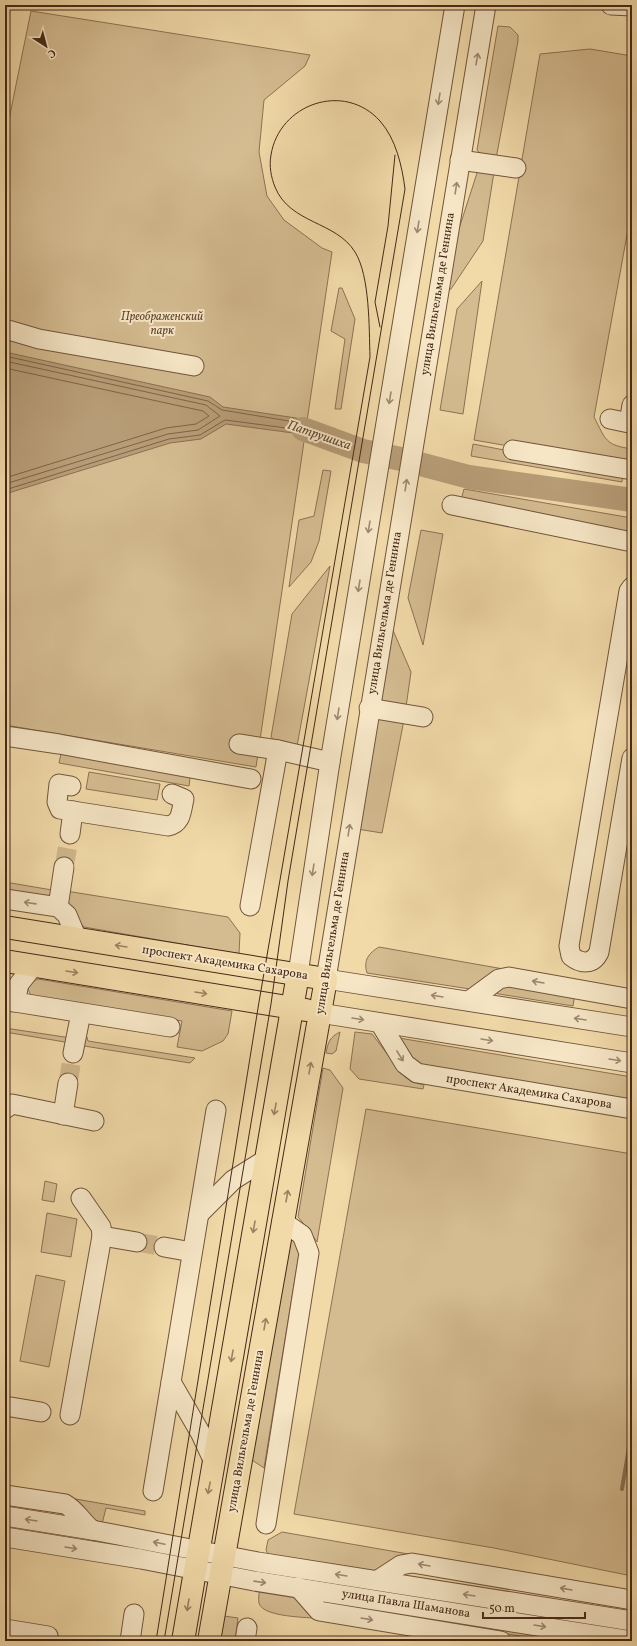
<svg xmlns="http://www.w3.org/2000/svg" width="637" height="1646" viewBox="0 0 637 1646" font-family="Vollkorn,serif">
	<style>
		.green { fill: #d4bb90; stroke: #8d7254 }
		.water { fill: #b79d77; stroke: #8a6f51 }
		.lines { fill: none; stroke-linecap: round; stroke-linejoin: round }
		.shore { stroke: #7e6348; stroke-width: 1 }
		.stream { stroke: #8a6f51; stroke-width: 4 }
		.river { stroke: #b79d77; stroke-width: 24 }
		.minor-tunnel { stroke: #cfb68b; stroke-width: 19; stroke-dasharray: 19 10; stroke-linecap: butt }
		.minor-casing { stroke: #71553c; stroke-width: 21 }
		.major-casing { stroke: #462918; stroke-width: 24 }
		.minor { stroke: #f6e6c6; stroke-width: 19 }
		.major { stroke: #f1d9a8; stroke-width: 22 }
		.tram { stroke: #462918; stroke-width: 1 }
		.oneway { stroke: #9e886f }
		.oneway2 { stroke: #9c8160 }
		.labels { text-anchor: middle; dominant-baseline: central; stroke-width: 4; stroke-linejoin: round; paint-order: stroke }
		.street-label { font-size: 12px; fill: #462918; stroke: #f6e6c6 }
		.park-label { font-size: 12px; font-style: italic; fill: #624630; stroke: #f6e6c6 }
		.water-label { font-size: 13px; font-style: italic; fill: #624630; stroke: #f6e6c6 }
	</style>
	<rect width="100%" height="100%" fill="#f1d9a8"/>
	<filter id="stains"><feTurbulence type="fractalNoise" baseFrequency=".005" numOctaves="4"/><feColorMatrix values="0 0 0 0 .2 0 0 0 0 .09 0 0 0 0 .02 0 0 0 .5 -.17"/></filter>
	<radialGradient id="worn" r=".72"><stop offset=".6" stop-color="#630" stop-opacity="0"/><stop offset="1" stop-color="#630" stop-opacity=".3"/></radialGradient>
	<g class="green">
		<path d="M31 11 310 55 305 66 264 100 259 152 267 196 284 220 322 248 332 252 256 767 5 725V139Z"/>
		<path d="M498 26 510 27 518 35V41L496 159 483 157 477 150Z"/>
		<path d="M590 49 632 56V207L594 417C606 440 605 445 632 449V459L623 466 474 440 540 54Z"/>
		<path d="M478 170 494 172 483 241 451 289 447 290 455 241Z"/>
		<path d="M482 281 463 414 440 410 457 309Z"/>
		<path d="M339 288H342L355 319 341 409H335L345 339 331 331Z"/>
		<path d="M473 444 623 473 622 482 471 456Z"/>
		<path d="M323 470 331 471 319 541 311 562 289 587 299 520 314 516Z"/>
		<path d="M464 489 632 518V532L460 504Z"/>
		<path d="M421 530 443 534 423 645 408 598Z"/>
		<path d="M330 566 297 746 277 742 271 737 292 614Z"/>
		<path d="M392 628 411 672 406 707 386 705 380 697Z"/>
		<path d="M382 717 404 720 382 833 357 829 374 722Z"/>
		<path d="M62 749 191 770 189 786 59 763Z"/>
		<path d="M89 772 160 784 157 800 86 789Z"/>
		<path d="M5 882 52 890 50 901 5 894Z"/>
		<path d="M66 891 228 917 240 933 239 954 84 927 72 912 64 907Z"/>
		<path d="M379 947 509 970 470 989 367 973C363 960 369 953 379 947Z"/>
		<path d="M38 979 232 1011 228 1034 223 1041 202 1051 177 1047 182 1021 32 996C25 988 29 983 38 979Z"/>
		<path d="M503 986 575 993 573 1006 493 993Z"/>
		<path d="M5 1028 71 1038V1043L5 1032Z"/>
		<path d="M340 1032 336 1051 332 1054 326 1053C328 1042 330 1037 340 1032Z"/>
		<path d="M355 1032 372 1034 404 1076 412 1082 424 1085 423 1089 359 1079 350 1069Z"/>
		<path d="M80 1036 87 1037 88 1041 195 1058 190 1063 78 1045Z"/>
		<path d="M399 1038 632 1077V1100L425 1066 416 1062Z"/>
		<path d="M323 1068 330 1070 343 1088 317 1242 308 1229 298 1217Z"/>
		<path d="M366 1109 632 1154V1576L494 1548 294 1514Z"/>
		<path d="M45 1181 57 1184 54 1202 42 1200Z"/>
		<path d="M47 1213 77 1219 71 1257 41 1252Z"/>
		<path d="M287 1238 294 1241 299 1254 264 1468 252 1460Z"/>
		<path d="M36 1275 65 1281 49 1367 20 1361Z"/>
		<path d="M64 1497 145 1511V1515L106 1508 102 1524 96 1523Z"/>
		<path d="M282 1532 420 1556 375 1571 268 1554 266 1550 268 1540Z"/>
		<path d="M260 1590 292 1595 312 1618C300 1617 262 1616 259 1603 258 1599 259 1593 260 1590Z"/>
		<path d="M316 1597 590 1641H552L320 1604Z"/>
		<path d="M224 1616 238 1618 235 1641H220Z"/>
	</g>
	<path class="water" d="M5 352 210 397 223 407 296 418 336 429 333 447 293 433 226 424 201 439 170 443 5 494Z"/>
	<g class="lines">
		<g class="shore">
			<path d="M5 356 208 401 222 410 295 422 332 433 330 440 328 441 294 429 225 420 200 435 169 439 5 490"/>
			<path d="M5 361 206 405 220 416 198 430 168 434 5 484"/>
			<path d="M5 368 203 411 209 416 196 424 166 428 5 478"/>
		</g>
		<path class="stream" d="M622 1489 632 1430"/>
		<path class="river" d="M303 429 363 451 401 459 469 477 632 500"/>
		<g class="minor-tunnel">
			<path d="M64 867 70 834"/>
			<path d="M68 1083 73 1053"/>
			<path d="M137 1242 164 1247"/>
		</g>
		<defs>
			<g id="minor">
				<path d="M486 5 326 979 632 1027"/>
				<path d="M611 5 632 6"/>
				<path d="M460 160 516 168"/>
				<path d="M5 329 39 339 194 366"/>
				<path d="M610 419 629 423 632 405"/>
				<path d="M513 450 632 470"/>
				<path d="M452 505 632 542"/>
				<path d="M632 587 629 591 569 946 571 956C581 964 593 965 599 952L632 758"/>
				<path d="M369 708 423 717"/>
				<path d="M5 736 59 744 251 779"/>
				<path d="M239 744 278 750"/>
				<path d="M71 786 59 784 57 802 60 809 168 826C182 823 181 811 184 799L172 794"/>
				<path d="M70 834 73 811"/>
				<path d="M5 899 58 907 67 915 77 939"/>
				<path d="M250 906 278 750 330 762"/>
				<path d="M58 907 64 867"/>
				<path d="M298 974 330 762 455 5"/>
				<path d="M5 1001 15 1002 19 984 34 965"/>
				<path d="M469 1001 499 979 509 977 632 999"/>
				<path d="M15 1002 170 1027"/>
				<path d="M320 1013 632 1063"/>
				<path d="M380 1023 405 1064 417 1073 632 1109"/>
				<path d="M73 1053 81 1013"/>
				<path d="M5 1109 12 1104 94 1121"/>
				<path d="M63 1115 68 1083"/>
				<path d="M199 1214 233 1180 265 1160"/>
				<path d="M102 1236 137 1242"/>
				<path d="M164 1247 192 1252"/>
				<path d="M171 1382 201 1434 214 1462"/>
				<path d="M5 1406 41 1412"/>
				<path d="M70 1415 102 1236 101 1227 81 1198"/>
				<path d="M153 1491 216 1110"/>
				<path d="M5 1495 65 1504C76 1510 82 1522 92 1530"/>
				<path d="M5 1516 92 1530 258 1562 632 1621"/>
				<path d="M266 1524 309 1253 302 1235 282 1221"/>
				<path d="M5 1537 141 1559 254 1581 632 1641"/>
				<path d="M378 1580 401 1565 412 1563 632 1600"/>
				<path d="M298 1587 319 1611 501 1641"/>
				<path d="M5 1629 48 1636 47 1641"/>
				<path d="M130 1641 134 1614"/>
				<path d="M245 1641 247 1628"/>
			</g>
			<g id="major">
				<path d="M5 927 326 979 209 1641"/>
				<path d="M5 961 306 1010"/>
				<path d="M183 1641 298 974"/>
			</g>
		</defs>
		<use href="#minor" class="minor-casing"/>
		<use href="#major" class="major-casing"/>
		<use href="#minor" class="minor"/>
		<use href="#major" class="major"/>
		<g class="tram">
			<path d="M380 327 375 302 388 226 395 155"/>
			<path d="M156 1641 259 1002 370 357C369 328 370 276 355 252 336 221 290 224 275 187 271 177 269 166 271 155 279 104 344 81 380 121 396 139 402 166 405 189L288 881 271 1004 164 1641"/>
		</g>
	</g>
	<defs><path id="oneway-shaft" d="M-6 0H5M1.5-3L5.5 0L1.5 3" fill="none" stroke-width="1.6" stroke-linecap="round" stroke-linejoin="round"/></defs>
	<g class="oneway">
		<use href="#oneway-shaft" transform="translate(477 59) rotate(-80)"/>
		<use href="#oneway-shaft" transform="translate(439 99) rotate(99)"/>
		<use href="#oneway-shaft" transform="translate(456 188) rotate(-81)"/>
		<use href="#oneway-shaft" transform="translate(418 227) rotate(99)"/>
		<use href="#oneway-shaft" transform="translate(390 398) rotate(99)"/>
		<use href="#oneway-shaft" transform="translate(406 485) rotate(-81)"/>
		<use href="#oneway-shaft" transform="translate(369 527) rotate(99)"/>
		<use href="#oneway-shaft" transform="translate(359 586) rotate(99)"/>
		<use href="#oneway-shaft" transform="translate(338 714) rotate(99)"/>
		<use href="#oneway-shaft" transform="translate(349 830) rotate(-81)"/>
		<use href="#oneway-shaft" transform="translate(313 870) rotate(99)"/>
		<use href="#oneway-shaft" transform="translate(30 903) rotate(-172)"/>
		<use href="#oneway-shaft" transform="translate(538 982) rotate(-170)"/>
		<use href="#oneway-shaft" transform="translate(437 996) rotate(-171)"/>
		<use href="#oneway-shaft" transform="translate(358 1019) rotate(9)"/>
		<use href="#oneway-shaft" transform="translate(580 1019) rotate(-171)"/>
		<use href="#oneway-shaft" transform="translate(487 1040) rotate(9)"/>
		<use href="#oneway-shaft" transform="translate(400 1056) rotate(58)"/>
		<use href="#oneway-shaft" transform="translate(615 1060) rotate(9)"/>
		<use href="#oneway-shaft" transform="translate(31 1520) rotate(-171)"/>
		<use href="#oneway-shaft" transform="translate(159 1543) rotate(-168)"/>
		<use href="#oneway-shaft" transform="translate(71 1548) rotate(9)"/>
		<use href="#oneway-shaft" transform="translate(424 1565) rotate(-170)"/>
		<use href="#oneway-shaft" transform="translate(341 1575) rotate(-171)"/>
		<use href="#oneway-shaft" transform="translate(260 1582) rotate(8)"/>
		<use href="#oneway-shaft" transform="translate(566 1589) rotate(-170)"/>
		<use href="#oneway-shaft" transform="translate(469 1595) rotate(-171)"/>
		<use href="#oneway-shaft" transform="translate(367 1619) rotate(10)"/>
		<use href="#oneway-shaft" transform="translate(540 1626) rotate(9)"/>
	</g>
	<g class="oneway2">
		<use href="#oneway-shaft" transform="translate(121 946) rotate(-171)"/>
		<use href="#oneway-shaft" transform="translate(72 972) rotate(9)"/>
		<use href="#oneway-shaft" transform="translate(201 993) rotate(9)"/>
		<use href="#oneway-shaft" transform="translate(310 1068) rotate(-80)"/>
		<use href="#oneway-shaft" transform="translate(275 1109) rotate(101)"/>
		<use href="#oneway-shaft" transform="translate(287 1196) rotate(-80)"/>
		<use href="#oneway-shaft" transform="translate(254 1227) rotate(100)"/>
		<use href="#oneway-shaft" transform="translate(265 1324) rotate(-80)"/>
		<use href="#oneway-shaft" transform="translate(232 1356) rotate(100)"/>
		<use href="#oneway-shaft" transform="translate(209 1488) rotate(101)"/>
		<use href="#oneway-shaft" transform="translate(188 1605) rotate(99)"/>
	</g>
	<g class="labels">
		<g class="street-label">
			<text transform="translate(438 294) rotate(-81)">улица Вильгельма де Геннина</text>
			<text transform="translate(385 613) rotate(-81)">улица Вильгельма де Геннина</text>
			<text transform="translate(333 933) rotate(-81)">улица Вильгельма де Геннина</text>
			<text transform="translate(225 963) rotate(9)">проспект Академика Сахарова</text>
			<text transform="translate(529 1092) rotate(9)">проспект Академика Сахарова</text>
			<text transform="translate(246 1431) rotate(-80)">улица Вильгельма де Геннина</text>
			<text transform="translate(406 1604) rotate(9)">улица Павла Шаманова</text>
		</g>
		<g class="park-label">
			<text x="162" y="317">Преображенский<tspan x="162" dy="14">парк</tspan></text>
		</g>
		<g class="water-label">
			<text transform="translate(319 436) rotate(19)">Патрушиха</text>
		</g>
	</g>
	<rect width="637" height="1646" fill="none" stroke="#f1d9a8" stroke-width="20"/>
	<rect x="6" y="6" width="625" height="1634" fill="none" stroke="#462918" stroke-width="2"/>
	<rect x="10" y="10" width="617" height="1626" fill="none" stroke="#462918"/>
	<g transform="translate(46 46) rotate(144)" stroke="#f6e6c6" stroke-width="3" paint-order="stroke">
	<path d="M0-3L7 15L0 10L-7 15Z" fill="#462918"/>
	<text y="-6" font-size="11" font-weight="bold" text-anchor="middle" fill="#462918">С</text>
	</g>
	<path d="M483 1612v6h102v-6" fill="none" stroke="#462918" stroke-width="2"/>
	<text x="489" y="1612" font-size="12" fill="#462918" stroke="#f6e6c6" stroke-width="3" paint-order="stroke">50 m</text>
	<rect width="100%" height="100%" filter="url(#stains)"/>
	<rect width="100%" height="100%" fill="url(#worn)"/>
</svg>
